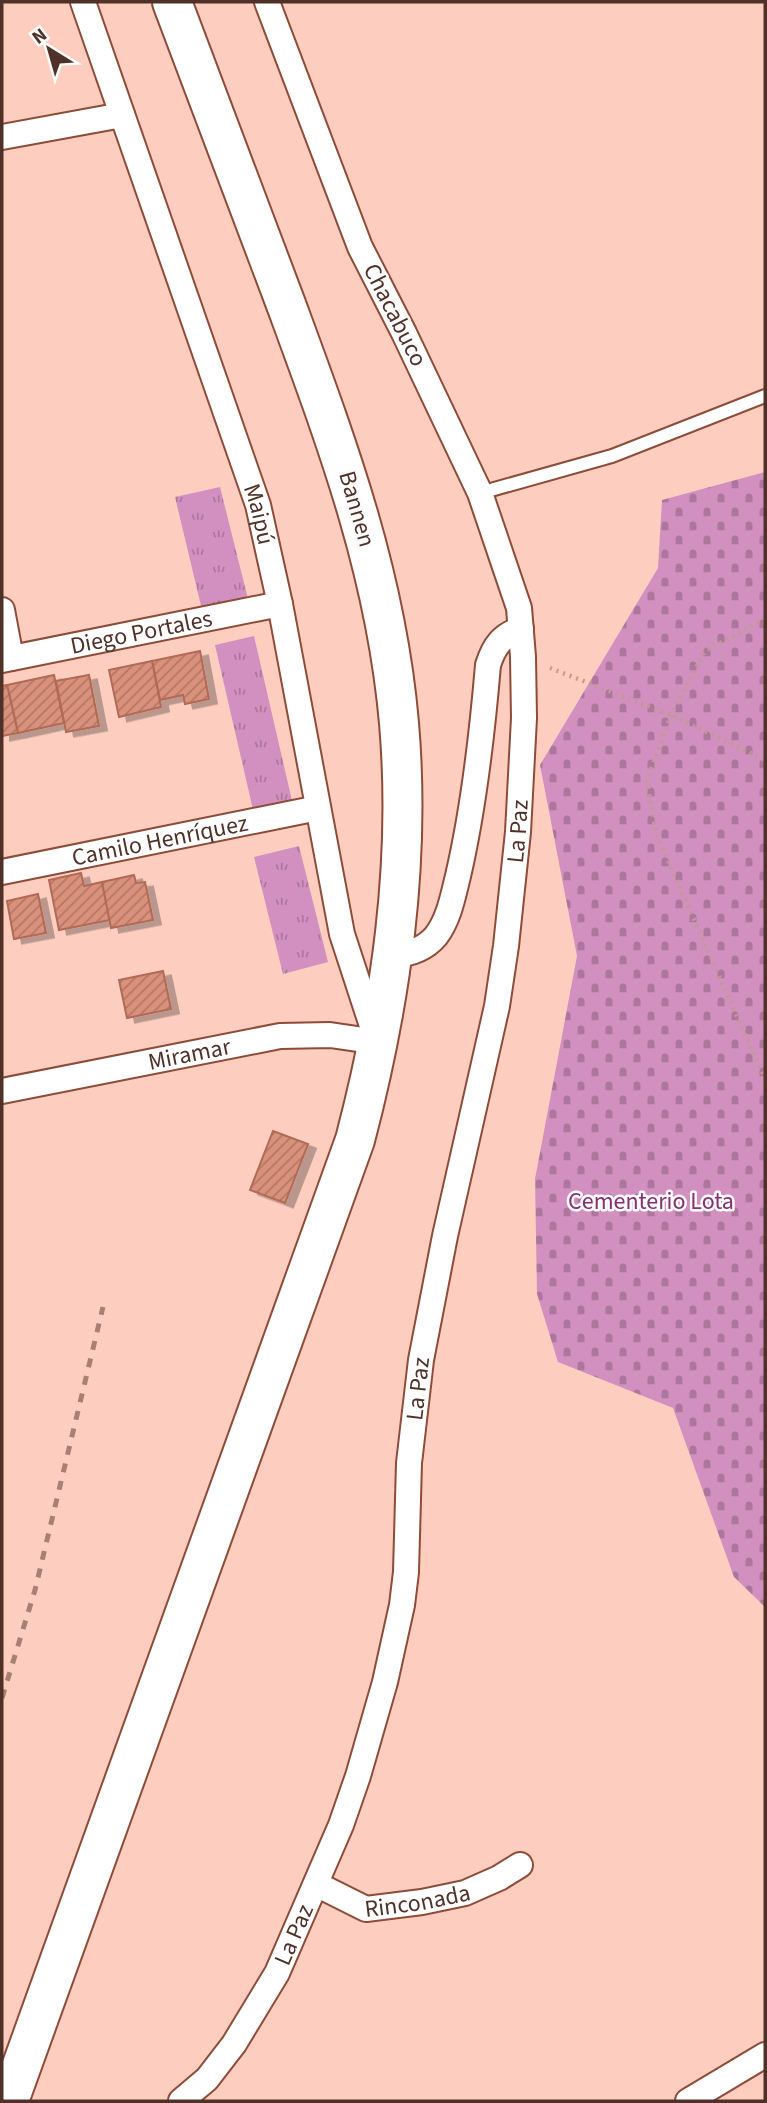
<svg xmlns="http://www.w3.org/2000/svg" width="767" height="2103" viewBox="0 0 767 2103" font-family="'Source Sans 3',sans-serif">
	<style>
		.grass { fill: url(#grass-tufts) }
		.cemetery { fill: url(#cemetery-stones) }
		.building { fill: url(#building-hatch); stroke: #b06a56; stroke-width: 2; filter: url(#shadow) }
		.lines { fill: none; stroke-linecap: round; stroke-linejoin: round }
		.service-casing { stroke: #8d4b38; stroke-width: 16 }
		.minor-casing { stroke: #8d4b38; stroke-width: 28 }
		.primary-casing { stroke: #8d4b38; stroke-width: 42 }
		.path { stroke: #c39a8e; stroke-width: 4.5; stroke-dasharray: 2 5; stroke-linecap: butt }
		.service { stroke: #fff; stroke-width: 12 }
		.minor { stroke: #fff; stroke-width: 24 }
		.primary { stroke: #fff; stroke-width: 38 }
		.rail { stroke: #a78075; stroke-width: 5; stroke-dasharray: 9 9; stroke-linecap: butt }
		.labels { text-anchor: middle; dominant-baseline: central; stroke-width: 5; stroke-linejoin: round; paint-order: stroke }
		.street-label { font-size: 24px; fill: #4f3128; stroke: #fbfbfb }
		.park-label { font-size: 24px; fill: #843073; stroke: #fbfbfb }
	</style>
	<defs>
		<pattern id="grass-tufts" width="24" height="20" patternUnits="userSpaceOnUse" patternTransform="scale(1.75)"><rect width="24" height="20" fill="#d290c0"/><path d="M3 7l-1-3M5 7V3M7 7l1-3M15 17l-1-3M17 17v-4M19 17l1-3" fill="none" stroke="#ad769c"/></pattern>
		<pattern id="cemetery-stones" width="16" height="16" patternUnits="userSpaceOnUse" patternTransform="scale(1.75)"><rect width="16" height="16" fill="#d290c0"/><path d="M2 7V4a2 2 0 0 1 4 0v3zM10 15v-3a2 2 0 0 1 4 0v3z" fill="#ad769c"/></pattern>
		<pattern id="building-hatch" width="6" height="6" patternUnits="userSpaceOnUse" patternTransform="scale(1.75)"><rect width="6" height="6" fill="#da917c"/><path d="M-1 1l2-2M0 6l6-6M5 7l2-2" fill="none" stroke="#b37766"/></pattern>
		<filter id="shadow"><feDropShadow dx="8" dy="4.5" stdDeviation="0" flood-color="#0004"/></filter>
	</defs>
	<rect width="100%" height="100%" fill="#fdcec0"/>
	<g class="grass">
		<path d="M220 487 249 603 203 614 175 497Z"/>
		<path d="M254 636 293 805 254 814 215 645Z"/>
		<path d="M299 846 328 962 283 974 254 857Z"/>
	</g>
	<path class="cemetery" d="M765 472V1607L734 1577 673 1408 558 1362 537 1294 535 1179 577 956 540 765 658 568 662 500Z"/>
	<g class="building">
		<path d="M200 651 209 699 185 704 183 695 160 700 152 661Z"/>
		<path d="M152 661 161 707 119 717 109 670Z"/>
		<path d="M54 675 64 723 18 733 7 685Z"/>
		<path d="M89 675 99 726 66 732 56 681Z"/>
		<path d="M7 685 18 733 2 736V686Z"/>
		<path d="M81 873 84 886 102 882 110 920 59 930 49 880Z"/>
		<path d="M134 875 136 883 145 882 153 920 111 928 102 882Z"/>
		<path d="M38 894 46 933 14 939 7 901Z"/>
		<path d="M163 971 171 1009 127 1018 119 980Z"/>
		<path d="M273 1131 308 1144 285 1203 250 1190Z"/>
	</g>
	<g class="lines">
		<defs>
			<path id="service" d="M480 493 612 456 765 396"/>
			<g id="minor">
				<path id="s1" d="M83 2 258 505 280 604 342 934 375 1035"/>
				<path d="M2 137 122 115"/>
				<path d="M2 610 11 658"/>
				<path id="s2" d="M2 660 280 604"/>
				<path id="s3" d="M2 872 318 808"/>
				<path d="M394 955C410 954 425 949 436 936 449 919 453 896 458 876 474 807 482 736 488 665 494 646 502 635 521 629"/>
				<path id="s4" d="M2 1091 280 1036 330 1035 378 1042"/>
				<path id="s5" d="M316 1884 366 1909 422 1902 465 1893 499 1878 520 1865"/>
				<path id="s6" d="M181 2101 207 2079 234 2044 277 1973 341 1825 358 1776 385 1682 402 1605 406 1572 409 1463 421 1360 445 1236 497 1006 506 946 518 832 524 718 523 657 519 608 480 493 404 333 360 247 267 2"/>
				<path d="M688 2101 765 2055"/>
			</g>
			<path id="primary" d="M9 2101 355 1140C391 1003 411 864 399 723 386 574 338 446 287 307 249 205 211 103 172 2"/>
		</defs>
		<use href="#service" class="service-casing"/>
		<use href="#minor" class="minor-casing"/>
		<use href="#primary" class="primary-casing"/>
		<g class="path">
			<path d="M765 619 705 651 671 715 647 780 656 834 765 1079"/>
			<path d="M550 668 671 715 765 760"/>
		</g>
		<use href="#service" class="service"/>
		<use href="#minor" class="minor"/>
		<use href="#primary" class="primary"/>
		<path class="rail" d="M2 1698 35 1590 103 1307"/>
	</g>
	<g class="labels">
		<g class="street-label">
			<text transform="translate(395 315) rotate(63)">Chacabuco</text>
			<text transform="translate(357 509) rotate(74)">Bannen</text>
			<text stroke="none"><textPath href="#s1" startOffset="542">Maipú</textPath></text>
			<text stroke="none"><textPath href="#s2" startOffset="142">Diego Portales</textPath></text>
			<text stroke="none"><textPath href="#s6" startOffset="1335">La Paz</textPath></text>
			<text stroke="none"><textPath href="#s3" startOffset="161">Camilo Henríquez</textPath></text>
			<text stroke="none"><textPath href="#s4" startOffset="191">Miramar</textPath></text>
			<text stroke="none"><textPath href="#s6" startOffset="768">La Paz</textPath></text>
			<text stroke="none"><textPath href="#s5" startOffset="108">Rinconada</textPath></text>
			<text stroke="none"><textPath href="#s6" startOffset="203">La Paz</textPath></text>
		</g>
		<g class="park-label">
			<text x="651" y="1201">Cementerio Lota</text>
		</g>
	</g>
	<rect width="767" height="2103" fill="none" stroke="#4f3128" stroke-width="7"/>
	<g transform="translate(49 49) rotate(323)" stroke="#fbfbfb" stroke-width="5" paint-order="stroke">
	<path d="M0-5L12 26L0 18L-12 26Z" fill="#4f3128"/>
	<text y="-10" font-size="19" font-weight="bold" text-anchor="middle" fill="#4f3128">N</text>
	</g>
</svg>
